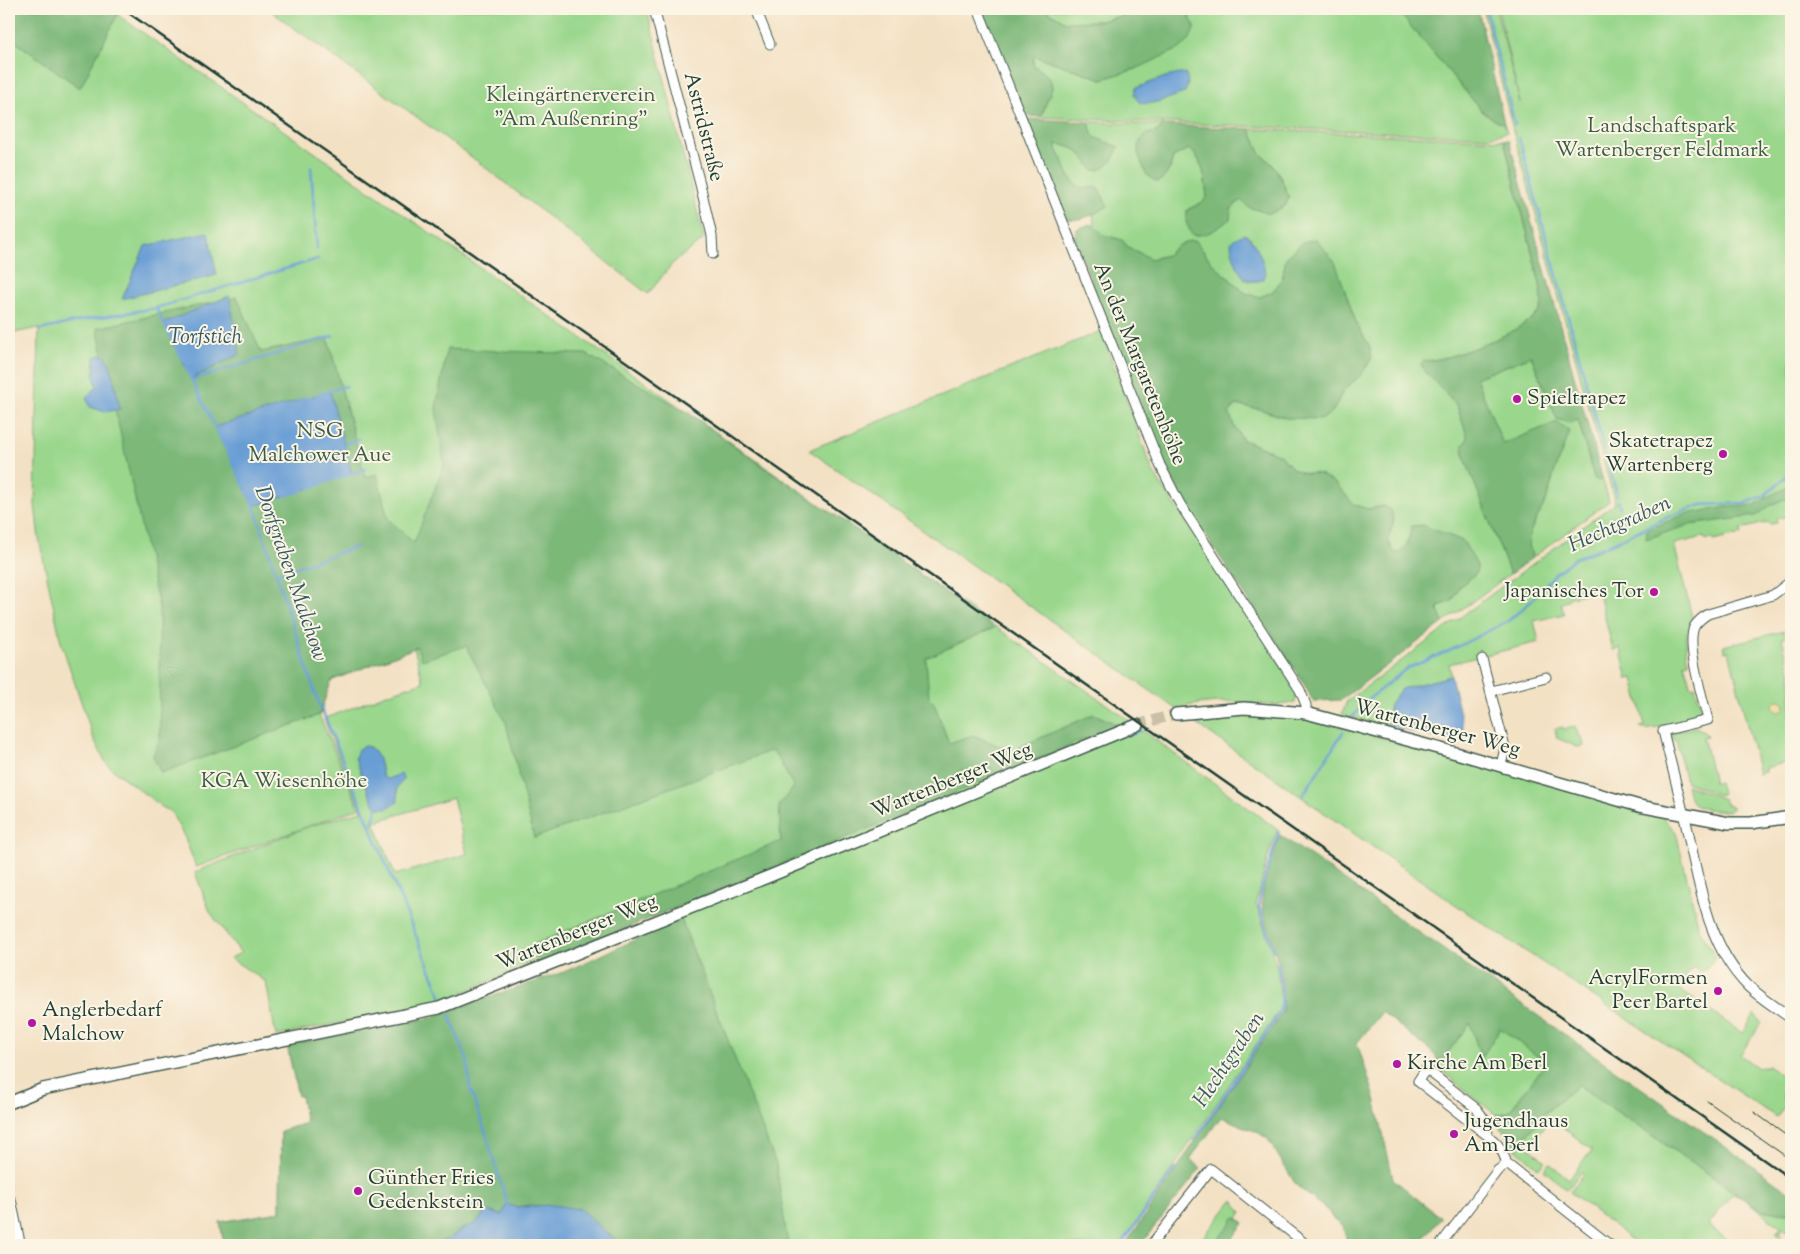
<svg xmlns="http://www.w3.org/2000/svg" width="1800" height="1254" viewBox="0 0 1800 1254" font-family="'Sorts Mill Goudy',serif">
	<style>
		.green { fill: #9ad78c; stroke: #5c8a60; fill-rule: evenodd }
		.forest { fill: #7bb878; stroke: #4d7a56 }
		.sand { fill: #eeda9e; stroke: #868c69 }
		.water { fill: #699ed5; stroke: #446e84 }
		.lines { fill: none; stroke-linecap: round; stroke-linejoin: round }
		.stream { stroke: #699ed5; stroke-width: 2.5 }
		.secondary-tunnel { stroke: #c9c0a7; stroke-width: 11; stroke-dasharray: 11 5.5; stroke-linecap: butt }
		.minor-casing { stroke: #3f564a; stroke-width: 11 }
		.tertiary-casing { stroke: #3f564a; stroke-width: 12 }
		.secondary-casing { stroke: #3f564a; stroke-width: 14 }
		.primary-casing { stroke: #3f564a; stroke-width: 16 }
		.minor { stroke: #fff; stroke-width: 9 }
		.tertiary { stroke: #fff; stroke-width: 10 }
		.secondary { stroke: #fff; stroke-width: 11 }
		.primary { stroke: #fff; stroke-width: 14 }
		.tram { stroke: #1f3d34; stroke-width: 1 }
		.rail { stroke: #1f3d34; stroke-width: 2.5 }
		.poi-dot { fill: #b5179e; stroke: #fcf5e5; stroke-width: 2 }
		.labels { text-anchor: middle; dominant-baseline: central; stroke-width: 4; stroke-linejoin: round; paint-order: stroke }
		.park-label { font-size: 21px; fill: #385c46; stroke: #fcf5e5 }
		.street-label { font-size: 21px; fill: #1f3d34; stroke: #fcf5e5 }
		.poi-label { font-size: 21px; fill: #1f3d34; stroke: #fcf5e5; text-anchor: start }
		.water-label { font-size: 22px; font-style: italic; fill: #355a64; stroke: #fcf5e5 }
	</style>
	<rect width="100%" height="100%" fill="#fcf5e5"/>
	<filter id="ink" filterUnits="userSpaceOnUse"><feTurbulence type="fractalNoise" baseFrequency=".02" numOctaves="2"/><feDisplacementMap in="SourceGraphic" scale="10" xChannelSelector="R" yChannelSelector="G"/><feConvolveMatrix kernelMatrix="1 2 1 2 8 2 1 2 1" color-interpolation-filters="sRGB"/></filter>
	<filter id="wash" filterUnits="userSpaceOnUse"><feTurbulence type="fractalNoise" baseFrequency=".0096" numOctaves="4" result="noise"/><feDisplacementMap in="SourceGraphic" scale="20" xChannelSelector="R" yChannelSelector="G"/><feGaussianBlur stdDeviation="1.12" result="paint"/><feColorMatrix in="noise" values="0 0 0 0 0 0 0 0 0 0 0 0 0 0 0 0 0 1.4 0 .05"/><feComposite in="paint" operator="in"/></filter>
	<g filter="url(#wash)">
		<rect width="100%" height="100%" fill="#f3e1c4"/>
		<g class="green">
			<path d="M9 9H109L1119 713 1278 830 1268 856 1256 903 1277 967 1281 1002 1279 1011 1121 1245H224L220 1222 280 1212 281 1131 306 1123 301 1096H298L287 1045 425 1019 705 985 670 900 516 968 507 974 440 1002 276 1036 266 982 230 958 241 953 210 912 195 872 310 826 362 811 347 778 324 719 384 695 423 682 414 648 313 688 322 713 319 715 359 808 196 867 185 838 171 812 162 807 112 769 105 761 93 737 61 642 39 539 35 505 39 328 9 334ZM453 798 467 854 395 875 374 822Z"/>
			<path d="M268 9H647L704 239 673 263 648 294 477 161Z"/>
			<path d="M1044 9H1140L1137 12 1100 21 1066 22Z"/>
			<path d="M1185 9H1396L1483 112 1498 122 1504 123 1507 132 1489 137 1041 117 1052 88C1052 76 1041 71 1033 65V60L1035 56 1102 79 1136 69 1195 27Z"/>
			<path d="M1483 9H1496L1520 103 1498 9H1791V515L1776 519 1777 523 1770 524 1769 522 1741 529 1742 534 1713 541 1712 538 1706 540 1704 537 1674 544 1693 621 1687 633 1686 648 1689 662 1684 663 1691 687 1695 686C1698 698 1705 710 1693 719L1646 730 1640 727 1645 726 1633 678 1628 679 1620 648 1613 650 1598 590 1568 598V601L1561 603 1564 614 1534 621 1539 642 1449 664 1451 676 1401 689 1390 704 1386 728 1343 715 1342 714 1347 701 1615 503 1513 130Z"/>
			<path d="M1089 122 1165 125 1156 132 1147 134 1140 141 1138 153 1146 174 1170 169 1173 157 1188 149C1204 158 1205 181 1207 197L1201 203 1187 210 1192 235C1221 236 1222 216 1241 200L1285 206 1289 198 1280 176 1272 164 1260 153 1250 129 1504 140 1540 284C1541 292 1544 302 1540 310 1529 330 1446 362 1423 361L1422 368 1457 406 1468 438 1464 456 1510 574 1443 623 1438 610 1439 606 1452 601 1460 586 1475 574 1407 545 1399 553 1393 552 1388 539 1394 520 1384 506 1368 509 1354 505 1337 485 1320 474 1304 473 1293 469 1280 455 1243 440 1234 426 1229 413 1236 405 1259 409 1286 418 1333 411 1343 391 1362 374 1370 347 1357 325 1348 302 1286 258 1282 280 1272 292 1260 297 1245 293 1212 263 1196 241 1177 246 1167 255 1151 259 1128 247 1122 240 1104 235 1095 226 1093 214 1108 206 1079 188 1070 178 1055 144C1077 147 1081 152 1093 170 1102 171 1108 164 1114 157L1092 134ZM1250 237 1253 245 1259 281H1249L1244 279Z"/>
			<path d="M1101 331 1153 472 1284 670 1296 694 1295 702C1277 708 1257 703 1239 702 1219 701 1195 703 1176 709L809 450Z"/>
			<path d="M1531 356 1557 419H1578L1594 478 1599 481 1603 480 1609 501 1532 558 1529 544 1530 532 1547 498 1557 463 1569 432 1557 422 1503 444 1476 378Z"/>
			<path d="M1784 631 1785 637 1782 638 1791 674V761L1765 768V772L1759 774 1729 651 1725 652 1723 646Z"/>
			<path d="M1253 714 1314 719 1489 767 1664 817 1666 821 1676 832 1699 929 1716 958 1701 973 1693 967 1677 988 1742 1033 1755 1014 1761 1023 1740 1055 1758 1068 1768 1066 1790 1082 1785 1090 1786 1092 1782 1094 1783 1099H1787L1788 1102 1776 1117 1469 914 1190 719Z"/>
			<path d="M1575 726 1579 737H1582L1584 746 1577 747 1557 738 1555 729 1563 727 1564 730Z"/>
			<path d="M1696 727 1704 731 1707 736 1703 737 1714 783 1719 782 1722 794 1719 795 1686 782 1676 740 1671 741V738L1675 732Z"/>
			<path d="M1686 785 1724 799 1726 804 1733 808 1729 811H1724C1700 808 1691 811 1686 785Z"/>
			<path d="M1470 1023 1481 1058 1500 1028 1547 1063 1509 1112 1496 1115 1437 1067Z"/>
			<path d="M1578 1085 1763 1211 1791 1213V1229L1786 1231 1783 1228 1779 1234 1782 1237 1781 1238 1776 1234 1781 1227 1744 1199 1732 1194 1708 1225 1734 1245H1638L1570 1192 1584 1174 1581 1172 1567 1190 1544 1170 1549 1163 1569 1179 1592 1150 1551 1118 1528 1147 1546 1161 1538 1168 1516 1149 1546 1112Z"/>
			<path d="M1233 1200 1242 1212 1238 1218 1244 1223 1227 1245H1197Z"/>
		</g>
		<g class="forest">
			<path d="M9 9H109L118 14 80 88 13 40 9 19Z"/>
			<path d="M981 9H1044L1066 22 1100 21 1137 13 1140 9H1185L1195 27 1189 41 1179 49 1136 69 1102 79 1035 56 1033 60V65C1041 71 1052 76 1052 88L1041 117 1029 116 1024 114Z"/>
			<path d="M1396 9H1478L1504 123 1498 122 1483 112Z"/>
			<path d="M1026 119 1089 122 1092 134 1096 138 1119 147C1114 158 1107 172 1093 170 1081 153 1076 146 1055 144L1070 178 1079 187 1098 188 1108 206C1096 213 1082 222 1067 219L1060 207Z"/>
			<path d="M1165 125 1250 129 1260 153 1272 164 1280 176 1289 197 1285 206 1270 214 1248 207 1241 200 1231 208 1230 219C1217 229 1208 236 1192 235L1186 222 1187 210 1201 203 1207 197C1205 181 1204 157 1188 149L1173 157C1170 168 1168 177 1157 182L1146 174 1138 153 1140 141 1147 134 1156 132Z"/>
			<path d="M1504 140H1509L1603 480 1599 481 1594 478 1578 420 1569 423 1557 419 1531 356 1476 378 1503 444 1557 422 1570 432 1557 463 1547 498 1530 532 1529 544 1532 558 1510 574 1464 456 1463 445 1468 438 1457 406 1422 368 1421 363 1423 361C1446 362 1529 330 1540 310 1544 302 1541 292 1540 284Z"/>
			<path d="M1090 224 1095 226 1104 235 1122 240 1128 247 1151 259 1167 255 1177 246 1189 241H1196L1212 263 1245 293 1260 297 1272 292 1282 280 1286 258 1303 242 1316 239 1335 262 1357 325 1370 347 1372 358 1362 374 1343 391 1333 411 1323 419 1286 418 1259 409 1236 405 1229 413 1234 426 1243 440 1280 455 1293 469 1304 473 1320 474 1337 485 1354 505 1368 509 1384 506 1391 510 1394 520 1388 539 1393 552 1399 553 1407 545 1412 526 1423 525 1463 541 1477 565V570L1475 574 1460 586 1452 601 1439 606 1438 610 1443 623 1341 700 1314 701 1312 699 1303 682 1188 509 1160 454 1074 237 1077 229Z"/>
			<path d="M237 297 261 352 328 338 365 477 377 474 388 519 414 543 444 465 436 408 447 349 586 354 689 413 737 448 867 537 994 628 926 658 929 698 934 703 949 743 973 735 1011 751 1094 714 1119 725 539 964 533 945 781 841 779 805 794 787 773 750 534 838 506 723 466 646 422 660 417 647 332 680 319 715 161 773 153 756 160 738 159 607 97 328Z"/>
			<path d="M1791 486V500L1784 499 1771 505 1756 516 1689 525 1646 539 1647 530 1685 514 1728 507 1755 505 1769 496Z"/>
			<path d="M1280 835 1791 1193V1213L1763 1211 1578 1085 1546 1112 1516 1149 1499 1125 1496 1115 1509 1112 1546 1063 1500 1028 1481 1059 1470 1023 1437 1067V1058L1432 1052 1382 1012 1357 1043 1375 1098 1393 1179 1441 1218 1418 1245H1348L1343 1226 1332 1218 1329 1212 1296 1185 1268 1139 1259 1133 1221 1117 1190 1159 1201 1168 1140 1245H1125L1282 1013C1286 978 1273 945 1263 912 1259 887 1272 858 1280 835Z"/>
			<path d="M681 919 776 1164 788 1245H621L580 1209 531 1205 515 1207 502 1215 487 1211 476 1223 459 1231 449 1239 429 1245H224L220 1222 280 1212 281 1131 306 1123 301 1096H298L287 1045 425 1019 564 972Z"/>
			<path d="M1235 1217 1244 1223 1227 1245H1214Z"/>
		</g>
		<circle class="sand" cx="1779" cy="706" r="6"/>
		<g class="water">
			<path d="M1185 73C1189 78 1189 87 1184 93 1175 96 1151 106 1142 103 1137 102 1136 98 1134 94L1136 88 1165 77Z"/>
			<path d="M208 232 217 275 122 299 145 246Z"/>
			<path d="M1244 234C1253 236 1269 269 1264 279 1259 281 1253 282 1248 280 1239 277 1231 252 1231 243L1234 239Z"/>
			<path d="M229 296 240 354 191 379 164 323Z"/>
			<path d="M100 355 106 356 111 367 120 409 105 412 90 407 86 397 97 387 94 376 95 357Z"/>
			<path d="M330 391 352 474 254 506 214 427Z"/>
			<path d="M1451 676 1464 731 1463 736 1459 744 1387 725 1390 704 1401 689Z"/>
			<path d="M364 746 370 747 379 759 383 777 387 779 401 774 404 779 397 788 398 802 387 808H377L370 796 355 758 358 749Z"/>
			<path d="M507 1204 515 1207 552 1205 580 1209 621 1245H429L449 1239 459 1231 476 1223 487 1211 502 1215Z"/>
		</g>
		<g class="lines">
			<g class="stream">
				<path d="M1486 9 1515 125"/>
				<path d="M1519 138 1617 495"/>
				<path d="M311 167 317 249"/>
				<path d="M156 308 182 360"/>
				<path d="M40 330 83 320 156 308 318 259"/>
				<path d="M186 368 244 486"/>
				<path d="M192 380 333 336"/>
				<path d="M316 395 346 386"/>
				<path d="M299 400 311 397"/>
				<path d="M341 445 359 439"/>
				<path d="M309 488 365 469"/>
				<path d="M246 491 254 506 315 693 371 828"/>
				<path d="M285 496 304 490"/>
				<path d="M1618 501 1620 508"/>
				<path d="M276 574 356 547"/>
				<path d="M1352 718 1365 702 1406 669 1451 650 1508 621 1528 604 1556 573 1575 558 1602 548 1670 516 1701 505 1746 503 1764 496 1791 472"/>
				<path d="M1128 735 1141 731"/>
				<path d="M1303 795 1343 732"/>
				<path d="M377 808 371 828 442 998"/>
				<path d="M1273 950 1259 907 1261 890 1279 832"/>
				<path d="M449 1015 467 1059 470 1088 487 1137 508 1206"/>
				<path d="M1195 1140 1280 1012 1282 995 1278 963"/>
				<path d="M1121 1245 1175 1168"/>
			</g>
		</g>
	</g>
	<g filter="url(#ink)">
		<g class="lines">
			<path class="secondary-tunnel" d="M1137 725 1176 714"/>
			<defs>
				<g id="minor">
					<path d="M654 9 700 184 712 236 713 254"/>
					<path d="M756 9 770 44"/>
					<path d="M978 9 1160 465 1180 504 1300 690 1306 705V713"/>
					<path d="M1482 659 1505 748 1501 765"/>
					<path d="M1491 691 1546 677"/>
					<path d="M1684 815 1663 731 1708 720C1703 698 1686 647 1694 627 1697 622 1703 617 1708 614L1773 595 1791 581"/>
					<path d="M1488 1136 1487 1123 1477 1109 1426 1069 1418 1081 1420 1083 1488 1136C1499 1144 1503 1151 1507 1164L1610 1245"/>
					<path d="M1151 1245 1211 1169 1307 1245"/>
					<path d="M1440 1245 1498 1170 1507 1164"/>
				</g>
				<path id="tertiary" d="M1684 815C1698 873 1704 942 1748 986 1761 998 1777 1008 1791 1018"/>
				<g id="secondary">
					<path d="M1176 714 1244 708 1306 713 1456 753 1639 806 1729 823H1751L1791 817"/>
					<path d="M9 1103 43 1089 439 1008 770 876 1137 725"/>
				</g>
				<path id="primary" d="M9 1202 18 1245"/>
			</defs>
			<use href="#minor" class="minor-casing"/>
			<use href="#tertiary" class="tertiary-casing"/>
			<use href="#secondary" class="secondary-casing"/>
			<use href="#primary" class="primary-casing"/>
			<use href="#minor" class="minor"/>
			<use href="#tertiary" class="tertiary"/>
			<use href="#secondary" class="secondary"/>
			<use href="#primary" class="primary"/>
			<g class="tram">
				<path d="M1707 1101 1791 1160"/>
				<path d="M1754 1112 1791 1139"/>
			</g>
			<path class="rail" d="M123 9 1791 1179"/>
		</g>
	</g>
	<g class="poi-dot">
		<circle cx="1517" cy="399" r="5"/>
		<circle cx="1723" cy="454" r="5"/>
		<circle cx="1654" cy="592" r="5"/>
		<circle cx="1718" cy="991" r="5"/>
		<circle cx="32" cy="1023" r="5"/>
		<circle cx="1397" cy="1064" r="5"/>
		<circle cx="1454" cy="1134" r="5"/>
		<circle cx="358" cy="1191" r="5"/>
	</g>
	<g class="labels">
		<g class="park-label">
			<text x="571" y="96">Kleingärtnerverein<tspan x="571" dy="24">"Am Außenring"</tspan></text>
			<text x="1662" y="127">Landschaftspark<tspan x="1662" dy="24">Wartenberger Feldmark</tspan></text>
			<text x="320" y="432">NSG<tspan x="320" dy="24">Malchower Aue</tspan></text>
			<text x="284" y="782">KGA Wiesenhöhe</text>
		</g>
		<g class="street-label">
			<text transform="translate(703 127) rotate(76)">Astridstraße</text>
			<text transform="translate(1139 364) rotate(68)">An der Margaretenhöhe</text>
			<text transform="translate(1437 729) rotate(15)">Wartenberger Weg</text>
			<text transform="translate(952 781) rotate(-22)">Wartenberger Weg</text>
			<text transform="translate(577 933) rotate(-22)">Wartenberger Weg</text>
		</g>
		<g class="poi-label">
			<text x="1527" y="399">Spieltrapez</text>
			<text x="1713" y="442" text-anchor="end">Skatetrapez<tspan x="1713" dy="24">Wartenberg</tspan></text>
			<text x="1644" y="592" text-anchor="end">Japanisches Tor</text>
			<text x="1708" y="979" text-anchor="end">AcrylFormen<tspan x="1708" dy="24">Peer Bartel</tspan></text>
			<text x="42" y="1011">Anglerbedarf<tspan x="42" dy="24">Malchow</tspan></text>
			<text x="1407" y="1064">Kirche Am Berl</text>
			<text x="1464" y="1122">Jugendhaus<tspan x="1464" dy="24">Am Berl</tspan></text>
			<text x="368" y="1179">Günther Fries<tspan x="368" dy="24">Gedenkstein</tspan></text>
		</g>
		<g class="water-label">
			<text x="205" y="338">Torfstich</text>
			<text transform="translate(1620 525) rotate(-24)">Hechtgraben</text>
			<text transform="translate(290 574) rotate(71)">Dorfgraben Malchow</text>
			<text transform="translate(1230 1060) rotate(-56)">Hechtgraben</text>
		</g>
	</g>
	<rect width="1800" height="1254" fill="none" stroke="#fcf5e5" stroke-width="30"/>
</svg>
